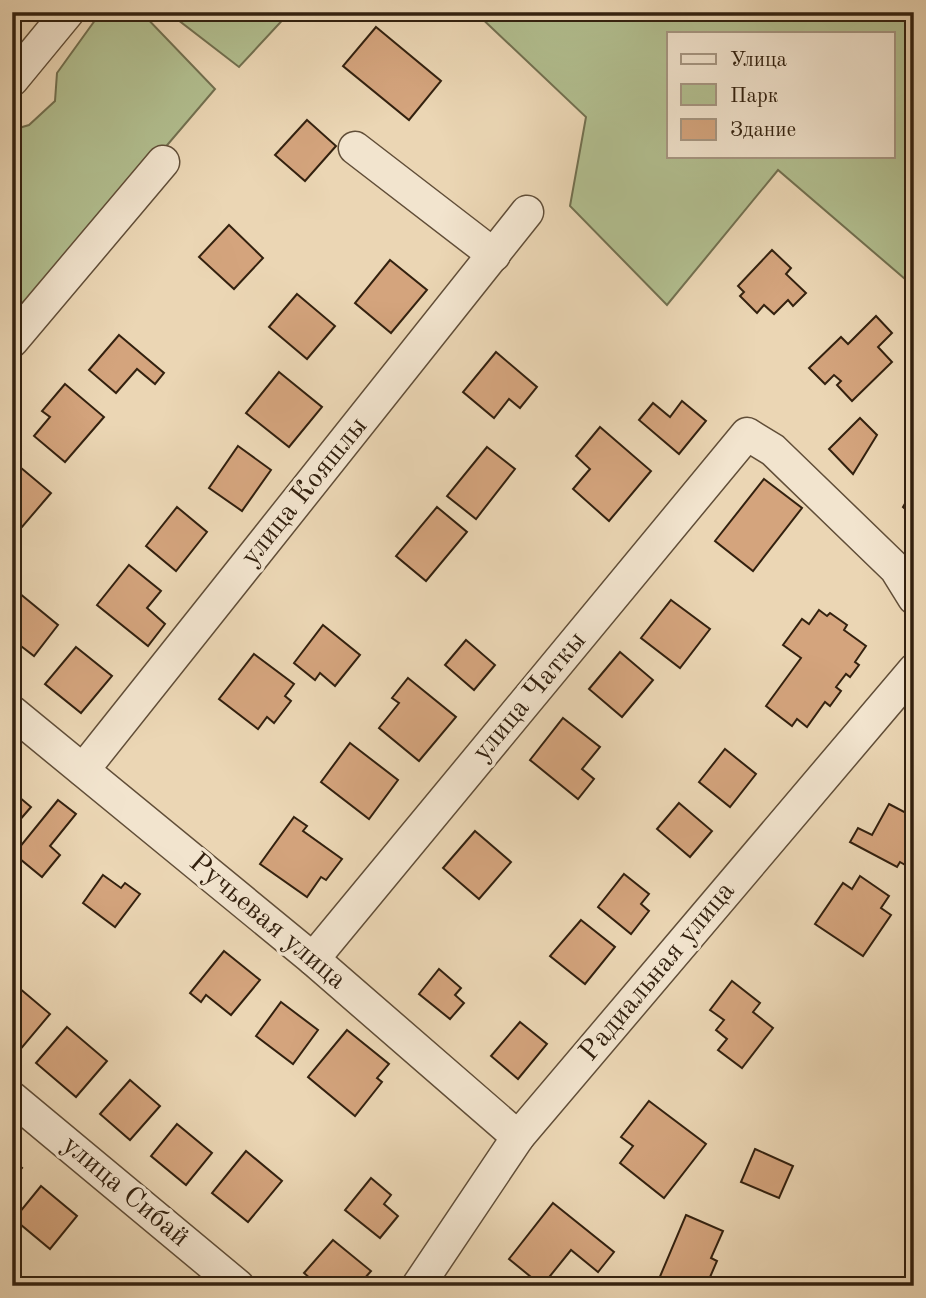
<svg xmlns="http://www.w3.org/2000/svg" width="926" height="1298" viewBox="0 0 926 1298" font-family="'Old Standard TT',serif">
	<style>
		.green { fill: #b2bf90; stroke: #727050; stroke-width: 2; fill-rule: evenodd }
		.building { fill: #d4a47d; stroke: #33210f; stroke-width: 2 }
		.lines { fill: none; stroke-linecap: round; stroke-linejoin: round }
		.minor-casing { stroke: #614e38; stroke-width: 35 }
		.minor { stroke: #f2e4ce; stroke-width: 32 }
		.labels { text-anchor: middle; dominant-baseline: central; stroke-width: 7; stroke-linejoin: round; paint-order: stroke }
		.street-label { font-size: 28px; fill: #33210f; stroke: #f2e4ce }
	</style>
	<rect width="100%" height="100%" fill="#ebd6b4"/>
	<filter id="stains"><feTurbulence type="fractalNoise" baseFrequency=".00286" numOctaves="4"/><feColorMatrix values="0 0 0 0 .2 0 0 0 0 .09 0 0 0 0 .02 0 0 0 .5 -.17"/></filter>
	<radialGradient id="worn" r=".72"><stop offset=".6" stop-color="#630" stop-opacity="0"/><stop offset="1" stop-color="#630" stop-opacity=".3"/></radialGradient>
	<g class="green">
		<path d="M101 12H141L215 89 12 327V130L29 125 55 101 57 73Z"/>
		<path d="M174 12H290L239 67 173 16Z"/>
		<path d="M475 12H914V299L912 285 778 170 667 305 570 206 586 117ZM669 33H893V156H669Z"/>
	</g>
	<g class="building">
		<path d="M376 27 441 81 409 120 343 66Z"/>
		<path d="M307 120 336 146 305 181 275 155Z"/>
		<path d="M229 225 263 258 234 289 199 257Z"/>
		<path d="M772 250 791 268 786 274 806 293 793 306 788 300 774 314 764 305 757 313 740 296 744 292 738 286Z"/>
		<path d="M390 260 427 290 391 333 355 303Z"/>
		<path d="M297 294 335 326 307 359 269 327Z"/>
		<path d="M876 316 892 333 878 347 892 362 852 401 837 385 841 381 834 375 825 384 809 368 841 337 848 344Z"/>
		<path d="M119 335 164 373 155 384 137 369 116 393 89 370Z"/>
		<path d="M496 352 537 387 520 408 509 399 494 418 463 392Z"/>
		<path d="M279 372 322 407 289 447 246 413Z"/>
		<path d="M65 384 104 417 65 462 34 436 50 417 42 411Z"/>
		<path d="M682 401 706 421 679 454 639 420 653 403 670 417Z"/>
		<path d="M860 418 877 435 853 474 829 449Z"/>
		<path d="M600 427 651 471 609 521 573 489 590 469 576 456Z"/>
		<path d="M238 446 271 470 242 511 209 488Z"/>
		<path d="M487 447 515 469 476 519 447 496Z"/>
		<path d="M14 462 51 493 16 534 12 531Z"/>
		<path d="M764 479 802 508 753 571 715 541Z"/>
		<path d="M914 488V517L903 507Z"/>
		<path d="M177 507 207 532 176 571 146 546Z"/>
		<path d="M437 507 467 532 426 581 396 556Z"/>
		<path d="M129 565 161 591 147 608 165 624 148 646 97 605Z"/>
		<path d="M13 588 58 625 34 656 17 643 12 648Z"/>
		<path d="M671 600 710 629 680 668 641 638Z"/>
		<path d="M819 610 827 616 830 613 847 625 844 630 866 646 855 662 859 665 850 677 846 674 836 687 841 691 830 706 825 702 807 727 797 719 792 726 766 706 801 658 783 645 802 619 809 624Z"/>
		<path d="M323 625 360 655 335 686 320 673 315 680 294 663Z"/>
		<path d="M466 640 495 665 474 690 445 665Z"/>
		<path d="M76 647 112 676 81 713 45 684Z"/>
		<path d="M620 652 653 680 622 717 589 689Z"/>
		<path d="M254 654 294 684 285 696 291 701 274 723 267 717 258 729 219 699Z"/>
		<path d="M408 678 456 717 419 761 379 728 399 703 392 698Z"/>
		<path d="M563 718 600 747 582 769 594 779 578 799 530 760Z"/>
		<path d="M350 743 398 780 369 819 321 782Z"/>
		<path d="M725 749 756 774 730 807 699 782Z"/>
		<path d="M12 791 31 807 12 829Z"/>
		<path d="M58 800 76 814 50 846 60 855 42 877 14 854Z"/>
		<path d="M679 803 712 831 690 857 657 829Z"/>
		<path d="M889 804 914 817V870L900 862 897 867 850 842 858 828 872 835Z"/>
		<path d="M294 817 307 826 303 831 342 859 326 880 321 877 307 897 260 864Z"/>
		<path d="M475 831 511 862 479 899 443 868Z"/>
		<path d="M624 874 649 894 641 904 649 911 631 934 598 907Z"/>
		<path d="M103 875 121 888 125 883 140 894 115 927 83 903Z"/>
		<path d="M860 876 889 896 881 908 891 915 863 956 815 924 843 883 852 889Z"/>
		<path d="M581 920 615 947 585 984 550 956Z"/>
		<path d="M224 951 260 980 231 1015 206 995 201 1002 190 993Z"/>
		<path d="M439 969 461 988 455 995 464 1003 450 1019 419 994Z"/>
		<path d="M732 981 760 1003 753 1012 773 1028 742 1068 718 1050 727 1039 716 1030 724 1020 710 1010Z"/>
		<path d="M12 982 50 1014 19 1051 12 1046Z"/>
		<path d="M281 1002 318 1030 293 1064 256 1036Z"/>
		<path d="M520 1022 547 1044 518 1079 491 1056Z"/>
		<path d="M67 1027 107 1061 76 1097 36 1063Z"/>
		<path d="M347 1030 389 1064 377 1078 382 1082 355 1116 308 1077Z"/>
		<path d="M130 1080 160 1106 130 1140 100 1114Z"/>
		<path d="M649 1101 706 1144 664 1198 620 1163 633 1146 621 1137Z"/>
		<path d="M177 1124 212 1153 186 1185 151 1156Z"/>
		<path d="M755 1149 793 1166 779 1198 741 1182Z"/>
		<path d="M246 1151 282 1181 248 1222 212 1193Z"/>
		<path d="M12 1160 22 1168 12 1180Z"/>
		<path d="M371 1178 391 1195 384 1204 398 1216 380 1238 345 1210Z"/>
		<path d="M41 1186 77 1216 50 1249 14 1219Z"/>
		<path d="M553 1203 614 1252 598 1272 571 1250 542 1286 509 1259Z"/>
		<path d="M686 1215 723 1231 711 1258 717 1261 707 1284 701 1282 699 1286H656Z"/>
		<path d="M333 1240 371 1271 358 1286H319L304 1273Z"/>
	</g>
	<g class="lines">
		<defs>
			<g id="minor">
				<path d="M12 80 68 12"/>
				<path d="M355 148 494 255"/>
				<path d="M12 341 163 162"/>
				<path d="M12 712 313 959 518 1137"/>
				<path d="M83 770 527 212"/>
				<path d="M313 959 747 434 773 450 896 569 914 598"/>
				<path d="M12 1098 238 1286"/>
				<path d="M418 1286 518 1137 914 670"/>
			</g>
		</defs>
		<use href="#minor" class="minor-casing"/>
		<use href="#minor" class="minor"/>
	</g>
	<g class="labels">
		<g class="street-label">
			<text transform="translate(305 492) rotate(-51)">улица Кояшлы</text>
			<text transform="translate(530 697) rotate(-50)">улица Чаткы</text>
			<text transform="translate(267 922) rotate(40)">Ручьевая улица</text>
			<text transform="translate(658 972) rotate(-50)">Радиальная улица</text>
			<text transform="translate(125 1192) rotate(40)">улица Сибай</text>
		</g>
	</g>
	<rect width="926" height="1298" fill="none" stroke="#ebd6b4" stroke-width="42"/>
	<rect x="14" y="14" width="898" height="1270" fill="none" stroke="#33210f" stroke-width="3.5"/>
	<rect x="21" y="21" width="884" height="1256" fill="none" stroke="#33210f" stroke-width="2"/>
	<rect x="667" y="32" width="228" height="126" fill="#f2e4ce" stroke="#a69682" stroke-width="2"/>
	<rect x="681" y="54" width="35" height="10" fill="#f2e4ce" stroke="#a69682" stroke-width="2"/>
	<text x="730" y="66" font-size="21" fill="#33210f">Улица</text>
	<rect x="681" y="84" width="35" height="21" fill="#b2bf90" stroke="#a69682" stroke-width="2"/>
	<text x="730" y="102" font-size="21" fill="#33210f">Парк</text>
	<rect x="681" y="119" width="35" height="21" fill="#d4a47d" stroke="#a69682" stroke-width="2"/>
	<text x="730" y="136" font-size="21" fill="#33210f">Здание</text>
	<rect width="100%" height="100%" filter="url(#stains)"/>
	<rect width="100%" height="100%" fill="url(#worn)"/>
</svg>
